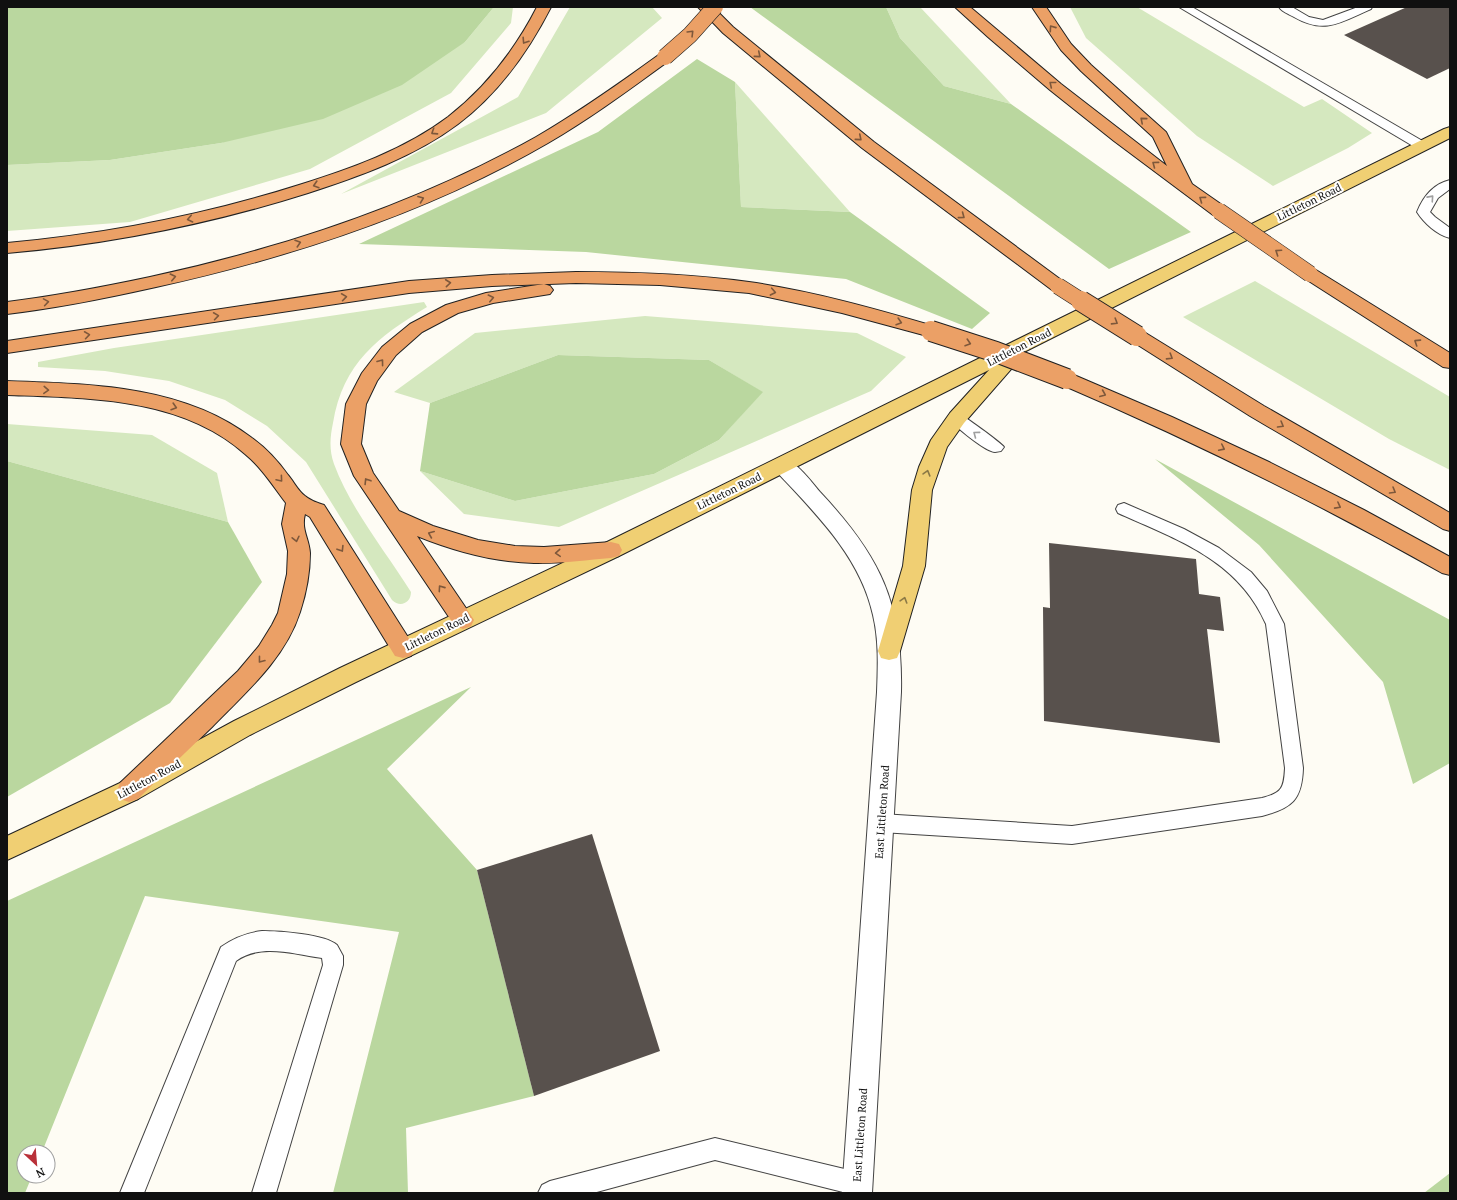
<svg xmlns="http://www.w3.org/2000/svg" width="1457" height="1200" font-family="'PT Serif',serif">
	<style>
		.green { fill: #d5e8bf }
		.forest { fill: #bad79f }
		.building { fill: #58514d }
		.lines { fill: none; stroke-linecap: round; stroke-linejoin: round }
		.service-casing { stroke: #434343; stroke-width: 2 }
		.tertiary-casing { stroke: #434343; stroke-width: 2 }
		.primary-casing { stroke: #212121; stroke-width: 2 }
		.motorway-casing { stroke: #212121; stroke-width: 2 }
		.service { fill: #fff; fill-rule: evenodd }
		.tertiary { fill: #fff; fill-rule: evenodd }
		.primary { fill: #f0cf73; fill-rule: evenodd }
		.motorway { fill: #eba066; fill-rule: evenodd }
		.motorway-bridge-far1-casing { stroke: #212121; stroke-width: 17; stroke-linecap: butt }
		.motorway-bridge-casing { stroke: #212121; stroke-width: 22; stroke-linecap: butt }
		.motorway-bridge-far1 { stroke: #eba066; stroke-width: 16 }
		.motorway-bridge { stroke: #eba066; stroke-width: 20 }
		.oneway { stroke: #7e583b }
		.oneway2 { stroke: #9f9f9f }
		.oneway3 { stroke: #8b7946 }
		.labels { text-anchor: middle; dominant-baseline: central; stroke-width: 4; stroke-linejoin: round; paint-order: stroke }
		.street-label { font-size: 11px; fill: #101010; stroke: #fff }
	</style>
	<rect width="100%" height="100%" fill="#fefcf4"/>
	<!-- green -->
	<g class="green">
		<path d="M494,7H513L511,23L451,93L310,169L130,222L7,231V165L110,160L221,143L465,42Z"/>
		<path d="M570,7H652L662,18L546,113L341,194L518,97Z"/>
		<path d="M886,7H920L1011,104L944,86L900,38Z"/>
		<path d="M1070,7H1137L1304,107L1322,99L1372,133L1348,148L1273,186L1197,136L1086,38Z"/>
		<path d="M735,82L850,212L741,207Z"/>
		<path d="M1255,281L1450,397V470L1389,439L1183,317Z"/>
		<path d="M424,302L427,307C378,337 343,363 333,423C330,437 329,450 334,464C350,508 386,552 411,592C411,603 400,608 392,600L306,462L267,426L225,400L169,381L105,371L38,367V362L114,348Z"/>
		<path d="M645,316L857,333L906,357L871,391L559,527L464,514L420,471L515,501L654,474L719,440L762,392L709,360L558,355L430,403L394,392L475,333Z"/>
		<path d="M7,424L152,435L217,473L228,522L7,461Z"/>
	</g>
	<!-- forest -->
	<g class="forest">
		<path d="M7,7H494L465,42L402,85L323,119L221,143L110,160L7,165Z"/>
		<path d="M750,7H886L900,38L944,86L1011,104L1191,232L1109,269Z"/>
		<path d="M697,59L735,82L741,207L850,212L990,313L972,329L846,279L586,252L359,244L598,132Z"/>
		<path d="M558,355L709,360L763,392L719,440L654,474L515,501L420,471L430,403Z"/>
		<path d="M1155,459L1450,620V763L1413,784L1383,682L1259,545Z"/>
		<path d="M7,461L228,522L262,582L170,703L7,797Z"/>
		<path d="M471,687L387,769L477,870L534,1096L406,1128L408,1193H333L399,932L145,896L42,1152H24V1176H32L25,1193H7V901Z"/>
		<path d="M1450,1173V1193H1424Z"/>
	</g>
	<!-- building -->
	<g class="building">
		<path d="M1407,7H1450V68L1427,79L1344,35Z"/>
		<path d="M1049,543L1196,559L1199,594L1220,597L1224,631L1207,629L1220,743L1044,721L1043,607L1050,608Z"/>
		<path d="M592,834L660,1051L534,1096L477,870Z"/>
	</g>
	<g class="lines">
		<defs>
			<g id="service">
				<path d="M1179,7H1192L1426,143L1428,146L1426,149H1418Z"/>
				<path d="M1279,7H1292L1309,17L1323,20L1358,7H1372L1371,9C1341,22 1325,35 1294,17C1289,14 1282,12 1279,7Z"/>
				<path d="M1450,180V189L1438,198L1430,212L1435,217L1450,228V238C1437,235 1424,223 1417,212C1423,197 1433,184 1450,180Z"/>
				<path d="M957,413C962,414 1001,443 1004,447L1001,451C1000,451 997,452 995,452C986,452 954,426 949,418L952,414Z"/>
				<path d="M1124,503L1184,529L1219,548L1251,572L1267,591L1284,624L1303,768C1302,800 1292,808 1262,816L1072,844L881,832L874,829L871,823L874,817L881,814L1072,826L1262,798C1282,793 1284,788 1285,768L1266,624C1238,560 1178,540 1118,513L1116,509L1118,505Z"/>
				<path d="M262,931C279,931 325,934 337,945L343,956V965L276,1193H252L323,965L322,958C293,954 261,943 236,961L144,1193H120L221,947C234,938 246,933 262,931Z"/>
				<path d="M715,1138L857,1172L865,1176L869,1184L865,1192L863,1193H847L715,1160L593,1193H538L542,1185L550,1181Z"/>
			</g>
			<path id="tertiary" d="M782,458C797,462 810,480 820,492C880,556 903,603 901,692L872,1193H842L877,692C878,666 879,640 873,615C860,556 815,513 775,470L772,465L775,460Z"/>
			<path id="primary" d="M1450,127V138L1020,354L1021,356L1019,360L964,423L947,447L932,490L925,566L900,651L897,658L889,660L881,658L878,651L903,566L912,490L919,467L931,440L950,413L989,370L619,556L356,682L250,735L138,799L7,860V836L120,783L234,721L340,668L603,544L1444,129Z"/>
			<g id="motorway">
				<path d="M537,7H551C528,52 499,93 458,124C414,157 360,176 308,193C210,224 110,244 7,253V243C107,234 204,215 299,185C350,169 404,150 448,117C486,87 515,50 537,7Z"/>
				<path d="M698,7H713L733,27L874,142L1064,282L1067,286L1064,290L1058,292L1052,290L862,148L723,33Z"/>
				<path d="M955,7H970L1061,84L1167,166L1153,137L1081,71L1061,50L1032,7H1046L1071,44L1091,65L1166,132L1192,184L1225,207L1227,211L1225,215L1219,216L1213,215L1114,141L1050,90L988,37Z"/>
				<path d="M665,53L670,54L672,57L670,60C630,89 591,118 548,143C427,213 292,257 156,287C107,298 57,308 7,314V302C55,296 103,287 150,277C284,248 416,204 536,137C579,112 620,83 660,54Z"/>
				<path d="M1310,268L1316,270L1450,353V368L1443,367L1304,278L1301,274L1304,270Z"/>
				<path d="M576,272C634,272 691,274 749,282C812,291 876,309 937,327L940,331L937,335L931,337L842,313L749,293L660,285L576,283L492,286L409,293L7,353V341L409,281L492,275Z"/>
				<path d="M544,284L550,286L553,290L550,294L493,303L458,313L422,332L396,355L377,381L366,404L361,444L373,473L399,511L433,526L478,540L515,546L544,547L611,542L619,544L622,550L619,556L611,558C585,560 560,564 534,563C493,562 454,551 417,536L474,620L471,626L463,629L455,626L354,476L341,444L346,404L362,373L382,347L410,324L446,305L486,293Z"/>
				<path d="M1137,330L1144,332L1264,406L1450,513V531L1443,529L1250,416L1130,340L1128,336L1130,332Z"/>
				<path d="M1067,372L1172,417L1269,462L1364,510L1450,557V575L1442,573C1318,503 1191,440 1060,384L1058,379L1060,374Z"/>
				<path d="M7,381C90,384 183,385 252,438C266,448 278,461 288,475C294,482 298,491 305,496C311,501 318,503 324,505L411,642L414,649L411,656L403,658L395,656L310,517L305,514C301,530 309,538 310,553C310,572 306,594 300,612C285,659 245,693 212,727C187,751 162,775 138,799L129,802L120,799L117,791L120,783L238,671L259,646L272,625L278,613L287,574L288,551L282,524L286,503C273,486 262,468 245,454C181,397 87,398 7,395Z"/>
			</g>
		</defs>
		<!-- service casing -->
		<use href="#service" class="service-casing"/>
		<!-- tertiary casing -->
		<use href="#tertiary" class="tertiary-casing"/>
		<!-- primary casing -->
		<use href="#primary" class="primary-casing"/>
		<!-- motorway casing -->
		<use href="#motorway" class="motorway-casing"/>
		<!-- service -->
		<use href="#service" class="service"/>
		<!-- tertiary -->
		<use href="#tertiary" class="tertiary"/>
		<!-- primary -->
		<use href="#primary" class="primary"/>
		<!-- motorway -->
		<use href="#motorway" class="motorway"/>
		<defs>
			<g id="motorway-bridge-far1">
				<path d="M665,57L690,35L715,7"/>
				<path d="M1219,211L1310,274"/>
				<path d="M1058,286L1083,302"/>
			</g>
			<g id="motorway-bridge">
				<path d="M1081,301L1137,336"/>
				<path d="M931,331L996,352L1067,379"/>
			</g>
		</defs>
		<!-- motorway-bridge-far1 casing -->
		<use href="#motorway-bridge-far1" class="motorway-bridge-far1-casing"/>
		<!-- motorway-bridge casing -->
		<use href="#motorway-bridge" class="motorway-bridge-casing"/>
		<!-- motorway-bridge-far1 -->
		<use href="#motorway-bridge-far1" class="motorway-bridge-far1"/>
		<!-- motorway-bridge -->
		<use href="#motorway-bridge" class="motorway-bridge"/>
	</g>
	<!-- one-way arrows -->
	<defs><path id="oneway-chevron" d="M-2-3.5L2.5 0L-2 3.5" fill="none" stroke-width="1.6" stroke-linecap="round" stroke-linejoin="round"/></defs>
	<g class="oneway">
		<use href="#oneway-chevron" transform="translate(1052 28) rotate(-125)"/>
		<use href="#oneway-chevron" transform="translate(691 33) rotate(-45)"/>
		<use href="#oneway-chevron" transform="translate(525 41) rotate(123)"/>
		<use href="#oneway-chevron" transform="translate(758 55) rotate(40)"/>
		<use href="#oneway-chevron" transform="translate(1052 84) rotate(-141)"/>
		<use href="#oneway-chevron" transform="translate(1143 120) rotate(-139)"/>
		<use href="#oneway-chevron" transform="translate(434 132) rotate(147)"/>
		<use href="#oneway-chevron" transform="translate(859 138) rotate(40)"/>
		<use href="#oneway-chevron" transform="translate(1155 164) rotate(-143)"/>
		<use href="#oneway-chevron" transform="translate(316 185) rotate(163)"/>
		<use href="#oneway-chevron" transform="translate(421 199) rotate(-21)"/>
		<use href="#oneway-chevron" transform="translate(1202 199) rotate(-144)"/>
		<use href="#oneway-chevron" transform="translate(962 216) rotate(37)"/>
		<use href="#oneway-chevron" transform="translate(190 219) rotate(168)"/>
		<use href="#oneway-chevron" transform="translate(298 243) rotate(-18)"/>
		<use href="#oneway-chevron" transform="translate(1278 252) rotate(-146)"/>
		<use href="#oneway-chevron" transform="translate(173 277) rotate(-13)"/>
		<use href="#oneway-chevron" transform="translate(448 283) rotate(-6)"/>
		<use href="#oneway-chevron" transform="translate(773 292) rotate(11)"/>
		<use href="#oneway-chevron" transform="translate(344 297) rotate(-8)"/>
		<use href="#oneway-chevron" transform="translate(491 298) rotate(-13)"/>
		<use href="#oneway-chevron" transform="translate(46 302) rotate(-9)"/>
		<use href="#oneway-chevron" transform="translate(216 316) rotate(-8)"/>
		<use href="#oneway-chevron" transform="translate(899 322) rotate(17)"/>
		<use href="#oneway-chevron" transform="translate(1115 322) rotate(32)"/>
		<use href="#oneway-chevron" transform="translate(87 335) rotate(-8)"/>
		<use href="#oneway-chevron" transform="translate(1417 342) rotate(-147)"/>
		<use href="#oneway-chevron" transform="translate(968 343) rotate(18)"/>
		<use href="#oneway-chevron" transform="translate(1170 357) rotate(32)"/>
		<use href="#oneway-chevron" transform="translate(381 362) rotate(-53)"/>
		<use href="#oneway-chevron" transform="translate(46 390) rotate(3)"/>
		<use href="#oneway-chevron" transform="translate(1103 394) rotate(23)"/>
		<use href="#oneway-chevron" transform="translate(174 407) rotate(17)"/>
		<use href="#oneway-chevron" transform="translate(1281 425) rotate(30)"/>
		<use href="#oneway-chevron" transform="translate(1222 448) rotate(26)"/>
		<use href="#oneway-chevron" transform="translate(280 479) rotate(50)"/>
		<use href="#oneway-chevron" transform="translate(367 481) rotate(-122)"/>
		<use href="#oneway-chevron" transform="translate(1393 491) rotate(30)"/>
		<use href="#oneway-chevron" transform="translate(1338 506) rotate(28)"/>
		<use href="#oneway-chevron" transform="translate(431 534) rotate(-157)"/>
		<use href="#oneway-chevron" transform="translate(296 539) rotate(77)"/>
		<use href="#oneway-chevron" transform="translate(341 549) rotate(58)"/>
		<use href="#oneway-chevron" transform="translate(558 553) rotate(176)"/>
		<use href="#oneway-chevron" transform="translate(441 588) rotate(-125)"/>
		<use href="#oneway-chevron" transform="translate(261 660) rotate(128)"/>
	</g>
	<g class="oneway2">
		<use href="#oneway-chevron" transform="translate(1431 198) rotate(-48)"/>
		<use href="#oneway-chevron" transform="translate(976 434) rotate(-143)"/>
	</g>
	<g class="oneway3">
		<use href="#oneway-chevron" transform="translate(927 473) rotate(-74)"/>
		<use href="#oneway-chevron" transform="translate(904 600) rotate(-73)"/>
	</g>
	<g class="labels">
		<!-- street labels -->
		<g class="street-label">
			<text transform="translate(1309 202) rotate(-26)">Littleton Road</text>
			<text transform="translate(1019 347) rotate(-27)">Littleton Road</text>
			<text transform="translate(729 491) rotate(-26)">Littleton Road</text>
			<text transform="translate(437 632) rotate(-26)">Littleton Road</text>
			<text transform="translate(149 779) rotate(-28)">Littleton Road</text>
			<text transform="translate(882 812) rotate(-86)">East Littleton Road</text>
			<text transform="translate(860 1135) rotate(-86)">East Littleton Road</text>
		</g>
	</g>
	<!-- border -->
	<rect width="1457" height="1200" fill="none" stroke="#101010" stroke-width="16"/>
	<!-- north arrow -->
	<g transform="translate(36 1164) rotate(154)"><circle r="19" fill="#ffffff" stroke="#9f9f9f"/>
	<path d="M0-3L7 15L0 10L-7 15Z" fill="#b93039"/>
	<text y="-6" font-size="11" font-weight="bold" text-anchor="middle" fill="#101010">N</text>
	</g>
</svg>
